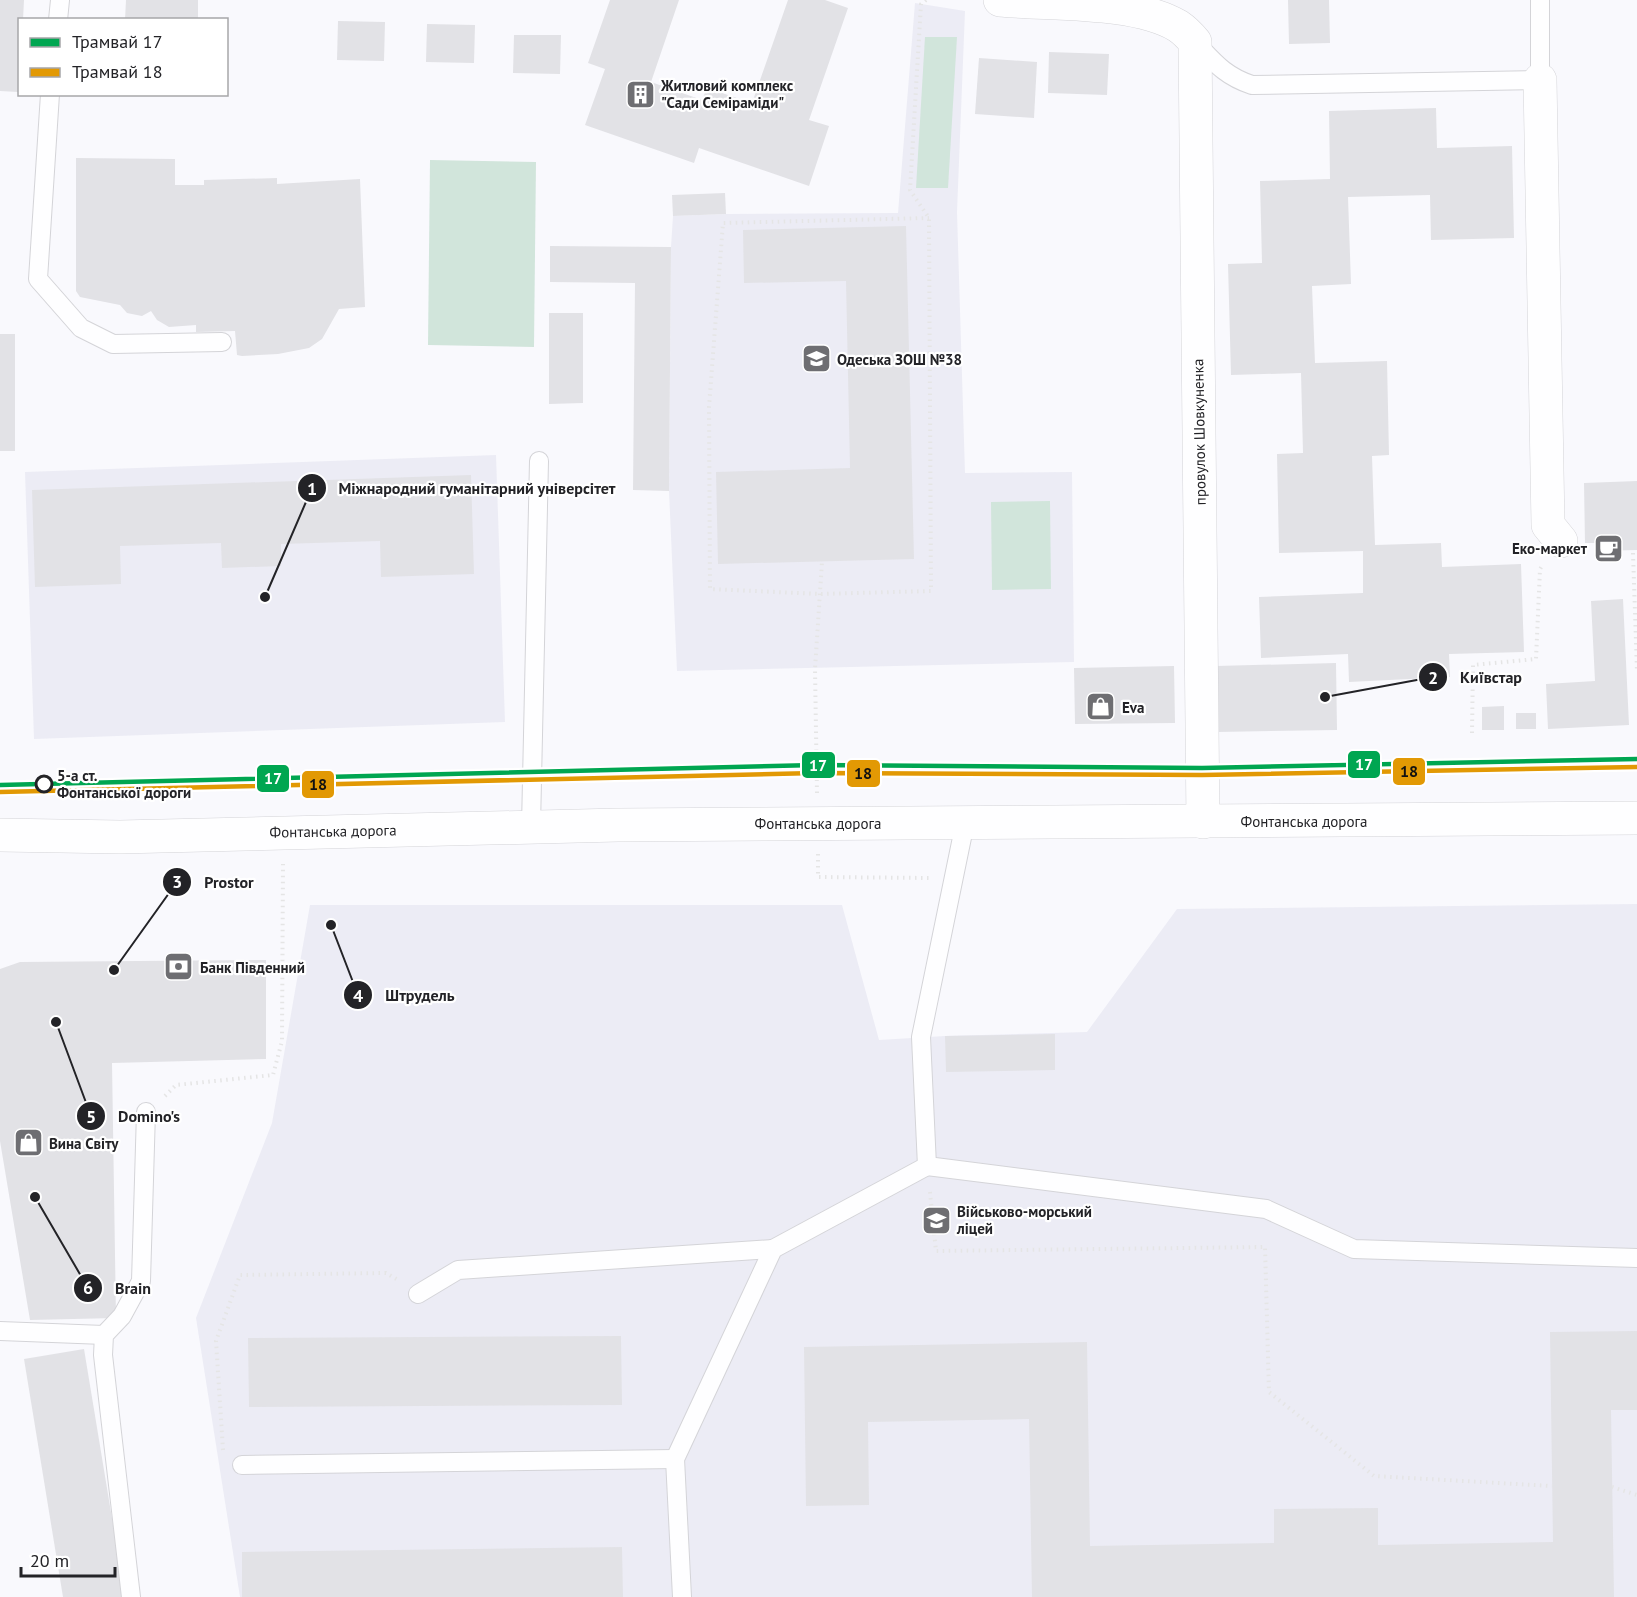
<svg xmlns="http://www.w3.org/2000/svg" width="1637" height="1597" font-family="'PT Sans',sans-serif">
	<style>
		.built { fill: #ececf5 }
		.green { fill: #d1e5db }
		.building { fill: #e2e2e6 }
		.lines { fill: none; stroke-linecap: round; stroke-linejoin: round }
		.lane-casing { stroke: #d4d4d8; stroke-width: 20 }
		.street-casing { stroke: #d4d4d8; stroke-width: 34 }
		.secondary-casing { stroke: #d4d4d8; stroke-width: 34 }
		.path { stroke: #e5e5e5; stroke-width: 4; stroke-dasharray: 1.5 4.5; stroke-linecap: butt }
		.lane { stroke: #fefeff; stroke-width: 18 }
		.street { stroke: #fefeff; stroke-width: 33 }
		.secondary { stroke: #fefeff; stroke-width: 33 }
		.tram-1-casing { stroke: #fff; stroke-width: 9 }
		.tram-2-casing { stroke: #fff; stroke-width: 9 }
		.tram-1 { stroke: #00a651; stroke-width: 4.5 }
		.tram-2 { stroke: #e29904; stroke-width: 4.5 }
		.stop-dot { fill: #fff; stroke: #232327; stroke-width: 3 }
		.labels { text-anchor: middle; dominant-baseline: central; stroke-width: 4.5; stroke-linejoin: round; paint-order: stroke }
		.poi-label { font-size: 15px; font-weight: bold; fill: #232327; stroke: #fff; text-anchor: start }
		.street-label { font-size: 15px; fill: #232327; stroke: #fff }
		.stop-label { font-size: 15px; font-weight: bold; fill: #232327; stroke: #fff; text-anchor: start }
		.leader { fill: none; stroke: #232327; stroke-width: 2 }
		.callout-dot { fill: #232327; stroke: #fff; stroke-width: 2 }
		.mark-label { font-size: 18px; text-anchor: middle; font-weight: bold; fill: #fff }
		.callout-label { font-size: 16px; text-anchor: middle; font-weight: bold; fill: #232327; stroke: #fff; stroke-width: 4.5; stroke-linejoin: round; paint-order: stroke }
		.line-badge { stroke: #fff; stroke-width: 2 }
		.badge-label { font-size: 16px; text-anchor: middle; font-weight: bold; fill: #fff }
		.pale-badge-label { font-size: 16px; text-anchor: middle; font-weight: bold; fill: #111 }
	</style>
	<rect width="100%" height="100%" fill="#f9f9fd"/>
	<!-- built -->
	<g class="built">
		<path d="M915,3L965,11L957,212L965,473L1072,472L1074,662L677,671L669,491L671,247L673,216L726,214L898,213Z"/>
		<path d="M496,455L505,722L34,739L25,472Z"/>
		<path d="M1637,904V1597H240L196,1318L272,1123L310,905H842L879,1040L945,1036L1087,1032L1177,909Z"/>
	</g>
	<!-- green -->
	<g class="green">
		<path d="M925,37H957L948,188H916Z"/>
		<path d="M430,160L536,162L534,347L428,345Z"/>
		<path d="M1050,501L1051,589L992,590L991,502Z"/>
	</g>
	<!-- building -->
	<g class="building">
		<path d="M0,0H24L23,20H20L18,92L0,91Z"/>
		<path d="M126,0H198V20H125Z"/>
		<path d="M610,0H679L651,82L702,100L707,88L752,103L788,0H825L848,8L809,120L829,126L809,186L699,148L694,163L585,125L605,69L588,63Z"/>
		<path d="M1288,0H1329L1330,43L1289,44Z"/>
		<path d="M338,21L385,22L384,61L337,60Z"/>
		<path d="M427,24L475,25L474,63L426,62Z"/>
		<path d="M514,35H561L560,74L513,73Z"/>
		<path d="M1049,52L1109,54L1107,95L1048,93Z"/>
		<path d="M979,58L1037,62L1034,118L975,114Z"/>
		<path d="M1436,108L1437,148L1512,146L1514,238L1431,240L1430,195L1348,197L1351,284L1312,286L1315,363L1387,361L1389,455L1372,456L1375,545L1441,543L1442,567L1521,564L1524,652L1449,654L1450,677L1349,682L1348,654L1261,658L1259,597L1363,593V551L1279,553L1277,454L1303,453L1301,373L1231,375L1228,264L1262,263L1260,181L1330,179L1329,111Z"/>
		<path d="M76,158L175,159V185H204V180L277,178V184L360,179L365,307L339,309L322,339L309,348L278,354L242,356L237,355L235,331L196,332V325L169,327L157,320L151,311L142,316L127,313L120,305L80,297L76,291Z"/>
		<path d="M725,193L726,214L673,216L672,195Z"/>
		<path d="M906,226L914,559L718,564L716,472L850,468L846,281L744,283L743,230Z"/>
		<path d="M550,246L671,247L669,491L633,490L635,283L550,282Z"/>
		<path d="M549,313H583V403L549,404Z"/>
		<rect x="0" y="334" width="15" height="117"/>
		<path d="M471,475L474,574L381,577L380,541L281,544V566L222,568L221,543L120,546L121,584L35,587L32,490Z"/>
		<path d="M1637,481V550L1595,551V543H1585L1584,483Z"/>
		<path d="M1623,599L1629,725L1548,729L1546,684L1595,681L1591,601Z"/>
		<path d="M1336,663L1337,730L1217,732L1216,666Z"/>
		<path d="M1174,666L1175,723L1075,724L1074,668Z"/>
		<path d="M1504,706V730H1482V707Z"/>
		<rect x="1516" y="713" width="20" height="16"/>
		<path d="M266,960V1059L112,1063L116,1318L30,1320L0,1141V969L20,962Z"/>
		<path d="M1055,1034V1070L946,1072L945,1036Z"/>
		<path d="M1637,1331V1410H1611L1614,1597H1032L1029,1419L868,1422L869,1505L806,1506L804,1347L1087,1342L1090,1546L1274,1543V1509L1378,1508V1545L1553,1542L1550,1332Z"/>
		<path d="M621,1336L622,1405L249,1407L248,1338Z"/>
		<path d="M84,1349L125,1597H63L24,1359Z"/>
		<path d="M622,1547L623,1597H242V1552Z"/>
	</g>
	<g class="lines">
		<defs>
			<g id="lane">
				<path d="M58,20L60,0"/>
				<path d="M1196,43C1215,63 1225,76 1252,85L1540,80V0"/>
				<path d="M50,94L38,279L81,328L113,344L222,342"/>
				<path d="M531,826L539,461"/>
				<path d="M927,1166L1266,1209L1354,1249L1637,1258"/>
				<path d="M418,1294L458,1270L773,1249"/>
				<path d="M0,1331L104,1335"/>
				<path d="M242,1465L675,1459"/>
				<path d="M131,1597L103,1355L104,1335L122,1316L141,1281L146,1112"/>
				<path d="M682,1597L675,1459L773,1249L927,1166L921,1037L965,823"/>
			</g>
			<g id="street">
				<path d="M1000,0C1052,5 1134,0 1178,26C1184,30 1190,36 1195,42L1203,822"/>
				<path d="M1540,80L1548,525L1561,541"/>
			</g>
			<path id="secondary" d="M0,835L120,837L618,825L1637,818"/>
		</defs>
		<!-- lane casing -->
		<use href="#lane" class="lane-casing"/>
		<!-- street casing -->
		<use href="#street" class="street-casing"/>
		<!-- secondary casing -->
		<use href="#secondary" class="secondary-casing"/>
		<!-- path -->
		<g class="path">
			<path d="M926,0L921,4L910,190L929,218L931,591L820,594L710,589L709,407L723,223L929,218"/>
			<path d="M1633,553L1637,671"/>
			<path d="M1472,733L1473,665L1536,659L1540,569L1542,566"/>
			<path d="M817,793L815,669L822,562"/>
			<path d="M818,854V877L929,878"/>
			<path d="M165,1096L176,1085L273,1075L282,1041L283,864"/>
			<path d="M930,1192L936,1251L1265,1247L1269,1392L1374,1476L1552,1486"/>
			<path d="M223,1450L216,1341L240,1275L386,1273L398,1280"/>
			<path d="M1612,1487L1637,1495"/>
		</g>
		<!-- lane -->
		<use href="#lane" class="lane"/>
		<!-- street -->
		<use href="#street" class="street"/>
		<!-- secondary -->
		<use href="#secondary" class="secondary"/>
		<defs>
			<path id="tram-1" d="M0,785L816,765L1202,768L1637,759"/>
			<path id="tram-2" d="M0,792L816,773L1202,775L1637,767"/>
		</defs>
		<!-- tram-1 casing -->
		<use href="#tram-1" class="tram-1-casing"/>
		<!-- tram-2 casing -->
		<use href="#tram-2" class="tram-2-casing"/>
		<!-- tram-1 -->
		<use href="#tram-1" class="tram-1"/>
		<!-- tram-2 -->
		<use href="#tram-2" class="tram-2"/>
	</g>
	<!-- icons -->
	<defs>
		<symbol id="building-square" viewBox="-11 -11 22 22"><rect x="-9" y="-9" width="18" height="18" rx="4" fill="#6e6e72" stroke="#fff"/><path d="M-4-6H4V6H1V3H-1V6H-4ZM-2.5-4.3h1.7v1.8h-1.7ZM.8-4.3h1.7v1.8H.8ZM-2.5-1h1.7V.8h-1.7ZM.8-1h1.7V.8H.8Z" fill="#fff"/></symbol>
		<symbol id="school-square" viewBox="-11 -11 22 22"><rect x="-9" y="-9" width="18" height="18" rx="4" fill="#6e6e72" stroke="#fff"/><path d="M0-5L7-2L0 1L-7-2ZM-4 1L0 2.5L4 1V4Q0 6-4 4Z" fill="#fff"/></symbol>
		<symbol id="cafe-square" viewBox="-11 -11 22 22"><rect x="-9" y="-9" width="18" height="18" rx="4" fill="#6e6e72" stroke="#fff"/><path d="M-5.5-4.5H6V0H3Q3 3.5 0 3.5H-2.5Q-5.5 3.5-5.5 0ZM3-3.2v2h1.7v-2ZM-6 4.5H4V6H-6Z" fill="#fff"/></symbol>
		<symbol id="shop-square" viewBox="-11 -11 22 22"><rect x="-9" y="-9" width="18" height="18" rx="4" fill="#6e6e72" stroke="#fff"/><path d="M-5-2.5h2.3a2.7 3.5 0 0 1 5.4 0H5L5.5 6h-11ZM-1.5-2.5h3a1.5 2.3 0 0 0-3 0Z" fill="#fff"/></symbol>
		<symbol id="bank-square" viewBox="-11 -11 22 22"><rect x="-9" y="-9" width="18" height="18" rx="4" fill="#6e6e72" stroke="#fff"/><path d="M-6-4H6V4H-6ZM0-2.3a2.3 2.3 0 1 0 0 4.6a2.3 2.3 0 1 0 0-4.6Z" fill="#fff"/></symbol>
		<symbol id="university-square" viewBox="-11 -11 22 22"><rect x="-9" y="-9" width="18" height="18" rx="4" fill="#6e6e72" stroke="#fff"/><path d="M0-5L7-2L0 1L-7-2ZM-4 1L0 2.5L4 1V4Q0 6-4 4Z" fill="#fff"/></symbol>
	</defs>
	<g fill-rule="evenodd">
		<use href="#building-square" x="624" y="78" width="33" height="33"/>
		<use href="#school-square" x="800" y="342" width="33" height="33"/>
		<use href="#cafe-square" x="1592" y="532" width="33" height="33"/>
		<use href="#shop-square" x="1084" y="690" width="33" height="33"/>
		<use href="#bank-square" x="162" y="950" width="33" height="33"/>
		<use href="#shop-square" x="12" y="1126" width="33" height="33"/>
		<use href="#university-square" x="920" y="1204" width="33" height="33"/>
	</g>
	<!-- markers -->
	<circle class="stop-dot" cx="44" cy="784" r="8"/>
	<g class="labels">
		<!-- poi labels -->
		<g class="poi-label">
			<text x="661" y="85">Житловий комплекс<tspan x="661" dy="17">"Сади Семіраміди"</tspan></text>
			<text x="837" y="359">Одеська ЗОШ №38</text>
			<text x="1587" y="548" text-anchor="end">Еко-маркет</text>
			<text x="1122" y="707">Eva</text>
			<text x="200" y="967">Банк Південний</text>
			<text x="49" y="1143">Вина Світу</text>
			<text x="957" y="1211">Військово-морський<tspan x="957" dy="17">ліцей</tspan></text>
		</g>
		<!-- street labels -->
		<g class="street-label">
			<text transform="translate(1199 432) rotate(-91)">провулок Шовкуненка</text>
			<text x="1304" y="821">Фонтанська дорога</text>
			<text x="818" y="823">Фонтанська дорога</text>
			<text transform="translate(333 831) rotate(-1)">Фонтанська дорога</text>
		</g>
		<!-- stop labels -->
		<g class="stop-label">
			<text x="57" y="775">5-а ст.<tspan x="57" dy="17">Фонтанської дороги</tspan></text>
		</g>
	</g>
	<!-- callouts -->
	<path class="leader" d="M265 597L312 488M1325 697L1433 677M114 970L177 882M331 925L358 995M56 1022L91 1116M35 1197L88 1288"/>
	<g class="callout-dot">
		<circle cx="265" cy="597" r="6"/>
		<circle cx="1325" cy="697" r="6"/>
		<circle cx="114" cy="970" r="6"/>
		<circle cx="331" cy="925" r="6"/>
		<circle cx="56" cy="1022" r="6"/>
		<circle cx="35" cy="1197" r="6"/>
		<circle cx="312" cy="488" r="15"/>
		<circle cx="1433" cy="677" r="15"/>
		<circle cx="177" cy="882" r="15"/>
		<circle cx="358" cy="995" r="15"/>
		<circle cx="91" cy="1116" r="15"/>
		<circle cx="88" cy="1288" r="15"/>
	</g>
	<g class="mark-label">
		<text x="312" y="495">1</text>
		<text x="1433" y="684">2</text>
		<text x="177" y="888">3</text>
		<text x="358" y="1002">4</text>
		<text x="91" y="1123">5</text>
		<text x="88" y="1294">6</text>
	</g>
	<g class="callout-label">
		<text x="477" y="494">Міжнародний гуманітарний універсітет</text>
		<text x="1491" y="683">Київстар</text>
		<text x="229" y="888">Prostor</text>
		<text x="420" y="1001">Штрудель</text>
		<text x="149" y="1122">Domino's</text>
		<text x="133" y="1294">Brain</text>
	</g>
	<g class="line-badge">
		<rect x="1347" y="750" width="34" height="29" rx="6" fill="#00a651"/>
		<rect x="801" y="751" width="35" height="28" rx="6" fill="#00a651"/>
		<rect x="1392" y="757" width="34" height="29" rx="6" fill="#e29904"/>
		<rect x="846" y="759" width="35" height="29" rx="6" fill="#e29904"/>
		<rect x="256" y="764" width="34" height="29" rx="6" fill="#00a651"/>
		<rect x="301" y="770" width="34" height="29" rx="6" fill="#e29904"/>
	</g>
	<g class="badge-label">
		<text x="1364" y="770">17</text>
		<text x="818" y="771">17</text>
		<text x="273" y="784">17</text>
	</g>
	<g class="pale-badge-label">
		<text x="1409" y="777">18</text>
		<text x="863" y="779">18</text>
		<text x="318" y="790">18</text>
	</g>
	<!-- legend -->
	<rect x="18" y="18" width="210" height="78" fill="#ffffff" stroke="#a7a7a9" stroke-width="1.5"/>
	<rect x="30" y="38" width="30" height="9" fill="#00a651" stroke="#a7a7a9" stroke-width="1.5"/>
	<text x="72" y="48" font-size="18" fill="#232327">Трамвай 17</text>
	<rect x="30" y="68" width="30" height="9" fill="#e29904" stroke="#a7a7a9" stroke-width="1.5"/>
	<text x="72" y="78" font-size="18" fill="#232327">Трамвай 18</text>
	<!-- scale -->
	<path d="M21 1567v9h94v-9" fill="none" stroke="#232327" stroke-width="3"/>
	<text x="30" y="1567" font-size="18" fill="#232327" stroke="#ffffff" stroke-width="4.5" paint-order="stroke">20 m</text>
</svg>
